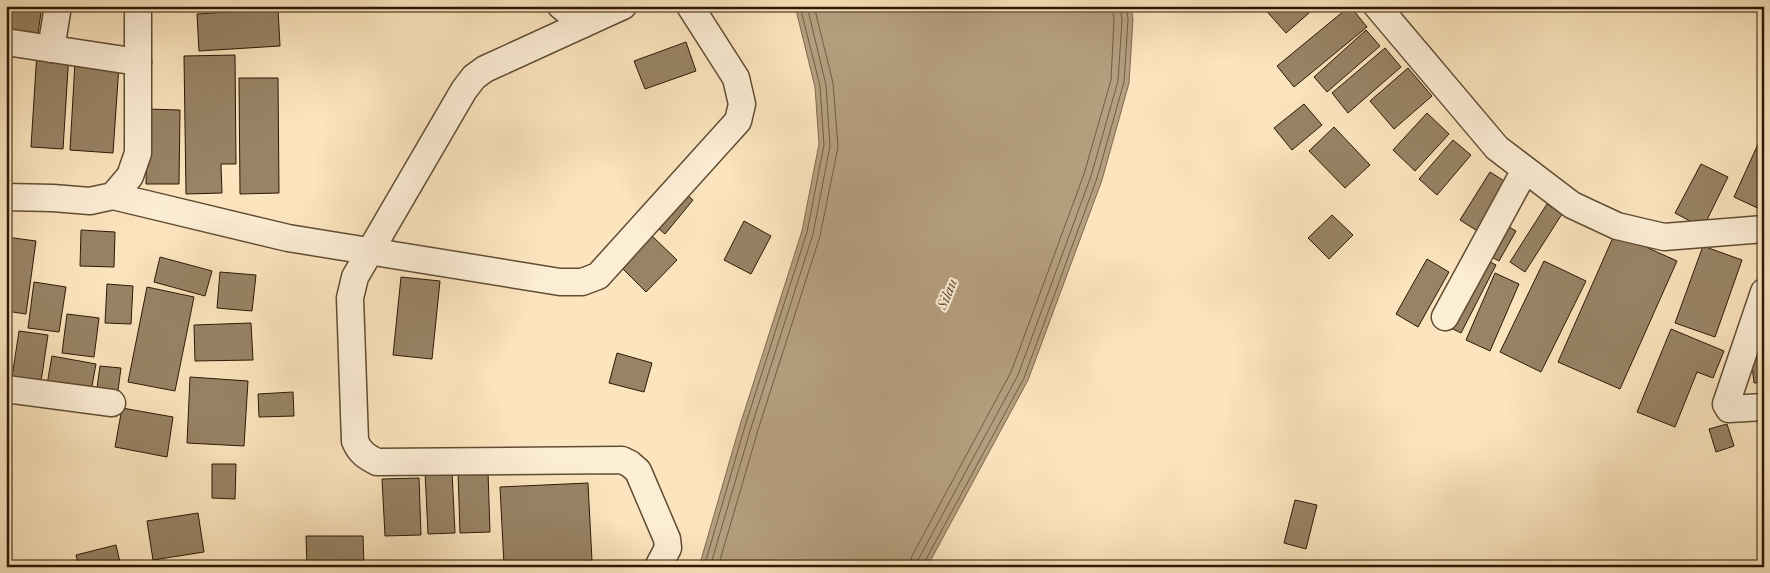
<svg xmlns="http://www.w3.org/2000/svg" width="1770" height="573" font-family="'IM FELL French Canon',serif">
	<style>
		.water { fill: #b59f7f; stroke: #7f694e }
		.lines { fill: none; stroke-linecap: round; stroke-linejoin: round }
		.shore { stroke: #715c42; stroke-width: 1 }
		.building { fill: #988365; stroke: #2d1905 }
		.minor-casing { stroke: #604c33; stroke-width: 29 }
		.minor { stroke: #fcedd5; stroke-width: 26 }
		.labels { text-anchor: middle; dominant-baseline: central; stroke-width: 4.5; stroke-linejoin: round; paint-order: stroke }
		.water-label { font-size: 15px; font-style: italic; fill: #634f36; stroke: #fcedd5 }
	</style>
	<rect width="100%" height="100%" fill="#fbe4be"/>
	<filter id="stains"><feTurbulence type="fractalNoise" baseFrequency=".004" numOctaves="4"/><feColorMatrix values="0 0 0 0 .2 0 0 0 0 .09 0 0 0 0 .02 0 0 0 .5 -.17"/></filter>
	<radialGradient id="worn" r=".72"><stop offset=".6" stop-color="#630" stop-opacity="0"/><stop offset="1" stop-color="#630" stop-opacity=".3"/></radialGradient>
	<!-- water -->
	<path class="water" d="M795,6H1131L1133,19L1129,83L1102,180L1028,380L927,567H699L740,425L802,231L819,144L815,87Z"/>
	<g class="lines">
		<!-- shore -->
		<g class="shore">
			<path d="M704,567L745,426L807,232L824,145L820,86L800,6"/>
			<path d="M710,567L751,428L813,234L830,146L826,85L807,6"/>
			<path d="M718,567L758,430L820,236L838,147L833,83L814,6"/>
			<path d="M909,567L912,556L1011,372L1084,174L1111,80L1114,20L1112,6"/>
			<path d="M917,567L918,560L1018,375L1091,176L1118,81L1122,20L1120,6"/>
			<path d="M923,567L924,563L1024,378L1097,178L1124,82L1128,19L1126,6"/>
		</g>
	</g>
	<!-- building -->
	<g class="building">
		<path d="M6,6H42L37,40L6,35Z"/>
		<path d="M1262,6H1317L1286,33Z"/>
		<path d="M1350,6L1367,27L1294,87L1277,66Z"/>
		<path d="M278,9L280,46L199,51L197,14Z"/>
		<path d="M1366,30L1380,46L1327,92L1314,77Z"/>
		<path d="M686,42L696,71L645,89L634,61Z"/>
		<path d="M1385,48L1401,67L1348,113L1332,93Z"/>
		<path d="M37,51L69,53L63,149L31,147Z"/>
		<path d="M235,55L236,164H221L222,193L186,194L184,56Z"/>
		<path d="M75,62L119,65L113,153L70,150Z"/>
		<path d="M1408,68L1432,96L1394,129L1370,101Z"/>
		<path d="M239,78H278L279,193L240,194Z"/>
		<path d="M1304,104L1322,125L1292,150L1274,128Z"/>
		<path d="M147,109L180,110L179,184H146Z"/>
		<path d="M1427,113L1449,134L1415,171L1393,150Z"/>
		<path d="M1334,127L1370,165L1345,188L1309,151Z"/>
		<path d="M1764,131V211L1734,197Z"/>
		<path d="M1453,140L1471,155L1437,195L1419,179Z"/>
		<path d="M1701,164L1728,177L1703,228L1675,213Z"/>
		<path d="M1490,172L1509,184L1479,232L1460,220Z"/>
		<path d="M680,189L693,200L665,234L652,223Z"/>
		<path d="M1547,204L1562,214L1525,272L1510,262Z"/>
		<path d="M1332,215L1353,235L1329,259L1308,238Z"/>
		<path d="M744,221L771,236L751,274L724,260Z"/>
		<path d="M1499,221L1516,231L1499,261L1482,252Z"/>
		<path d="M81,230L115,232L114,267L80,266Z"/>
		<path d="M1615,233L1677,261L1620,389L1558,362Z"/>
		<path d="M651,235L677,260L646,292L621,267Z"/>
		<path d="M6,237L36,241L26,314L6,311Z"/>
		<path d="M1703,246L1742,260L1715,337L1675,323Z"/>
		<path d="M160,257L212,271L205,296L154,282Z"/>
		<path d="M1427,259L1449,272L1418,327L1396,314Z"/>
		<path d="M1484,259L1496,265L1461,333L1449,327Z"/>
		<path d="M1544,261L1586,281L1541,372L1500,352Z"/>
		<path d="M220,272L256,275L252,311L217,308Z"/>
		<path d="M1495,273L1519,284L1490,351L1466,340Z"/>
		<path d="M401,277L440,281L432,359L393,355Z"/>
		<path d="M34,282L66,287L59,332L28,328Z"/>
		<path d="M107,284L133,286L131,324L105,323Z"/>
		<path d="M147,287L194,297L175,391L128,382Z"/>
		<path d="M67,314L99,318L94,357L62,353Z"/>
		<path d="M251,323L253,360L195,361L194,325Z"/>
		<path d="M1671,329L1724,351L1713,378L1697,372L1675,427L1637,412Z"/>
		<path d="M19,331L48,335L40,388L11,384Z"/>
		<path d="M1764,345V382L1754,383L1750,346Z"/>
		<path d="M617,353L652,363L644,392L609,383Z"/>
		<path d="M52,356L96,364L90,397L46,390Z"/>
		<path d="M100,366L121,368L117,398L96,395Z"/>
		<path d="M190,377L248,381L244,446L187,443Z"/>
		<path d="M293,392L294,416L259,417L258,394Z"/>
		<path d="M6,399H8L9,432H6Z"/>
		<path d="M122,408L173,417L167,457L115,447Z"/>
		<path d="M1727,424L1734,446L1716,452L1709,429Z"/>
		<path d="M6,440L9,481H6Z"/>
		<path d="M212,464H236L235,499L212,498Z"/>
		<path d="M452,471L455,533L428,534L425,472Z"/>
		<path d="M488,471L490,532L460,533L458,472Z"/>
		<path d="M419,478L421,535L385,536L382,479Z"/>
		<path d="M588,483L592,561L504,565L500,487Z"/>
		<path d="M1295,500L1317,505L1306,549L1284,543Z"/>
		<path d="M198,513L204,552L153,560L147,521Z"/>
		<path d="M306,536H363L364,567H307Z"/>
		<path d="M116,545L121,567H79L76,555Z"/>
	</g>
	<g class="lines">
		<defs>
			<g id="minor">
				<path d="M561,6L583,24"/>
				<path d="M623,6L485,69L474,77L464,90L355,277L350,298L355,441C360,453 367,457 377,462L622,460L630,464L638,471L667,539L668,548L658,567"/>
				<path d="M1377,6L1497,148L1572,205L1617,226L1664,237L1764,229"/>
				<path d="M6,42L138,62"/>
				<path d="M51,49L58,6"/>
				<path d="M113,196L288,238L560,282H582L598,276L738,121L742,104L736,78L690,6"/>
				<path d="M6,197L53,198L90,201L113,196L130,176L138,153V6"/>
				<path d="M1764,292L1726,404L1729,409L1764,407"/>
				<path d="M1445,317L1525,170"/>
				<path d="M6,389L112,403"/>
			</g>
		</defs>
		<!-- minor casing -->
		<use href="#minor" class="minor-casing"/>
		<!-- minor -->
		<use href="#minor" class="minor"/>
	</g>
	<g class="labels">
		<!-- water labels -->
		<g class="water-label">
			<text transform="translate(947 294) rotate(-68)">Silau</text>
		</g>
	</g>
	<!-- margin -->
	<rect width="1770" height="573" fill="none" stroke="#fbe4be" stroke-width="25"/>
	<rect x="8" y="8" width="1755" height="558" fill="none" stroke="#2d1905" stroke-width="2.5"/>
	<rect x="12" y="12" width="1745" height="548" fill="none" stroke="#2d1905"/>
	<rect width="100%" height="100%" filter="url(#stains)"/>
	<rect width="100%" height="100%" fill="url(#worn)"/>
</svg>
